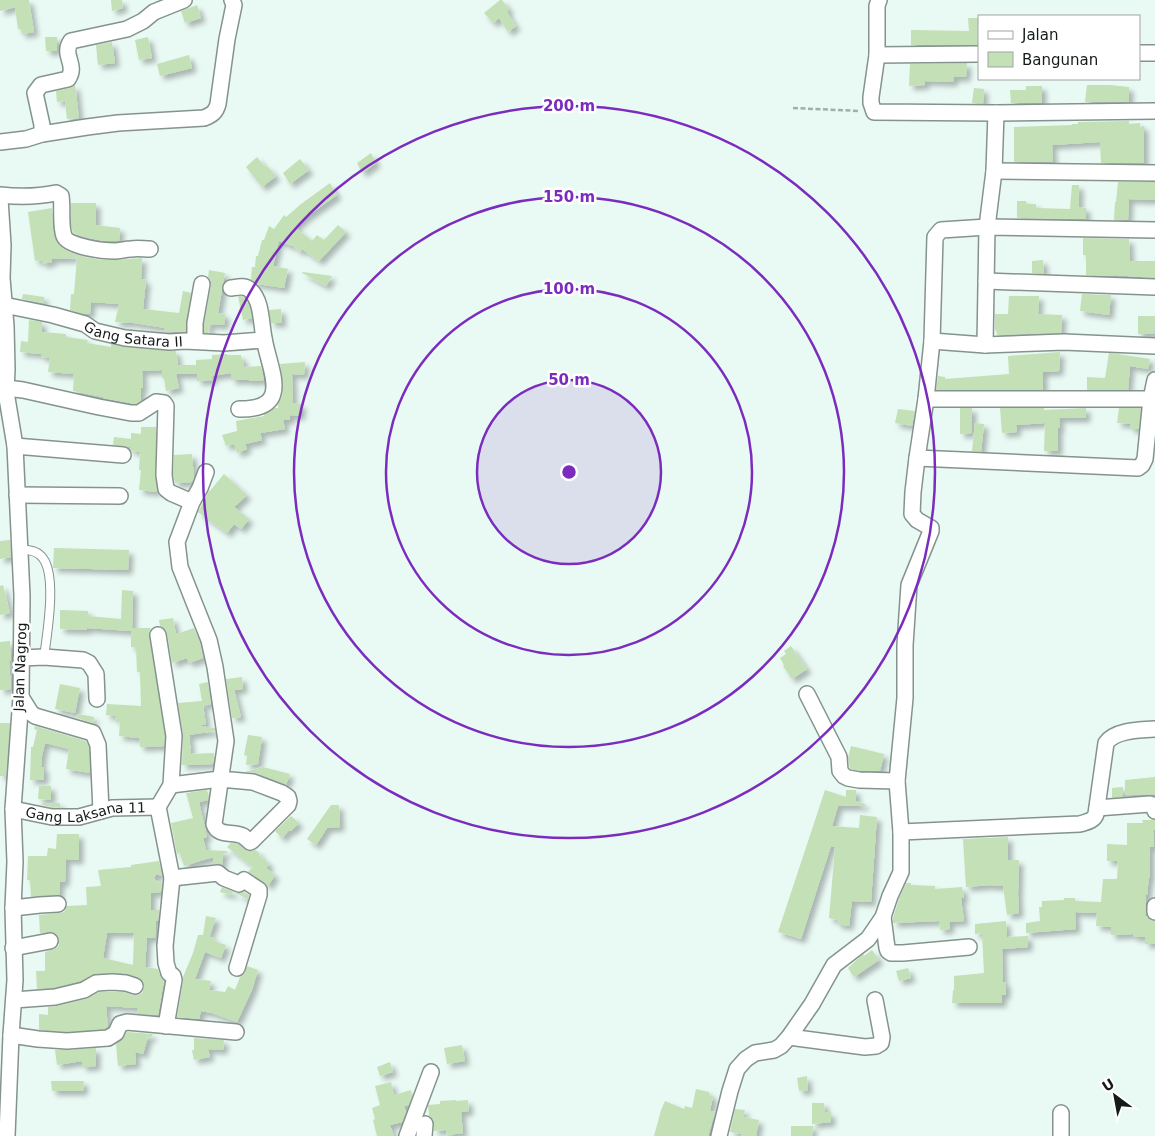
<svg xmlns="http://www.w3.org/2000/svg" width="1155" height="1136" font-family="'DejaVu Sans',sans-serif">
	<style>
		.building { fill: #c4e0b7; fill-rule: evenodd; filter: url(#shadow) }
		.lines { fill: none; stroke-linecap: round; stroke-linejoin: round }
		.service-casing { stroke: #85938d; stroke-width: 10 }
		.minor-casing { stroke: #85938d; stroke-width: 18 }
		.path { stroke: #a1aea9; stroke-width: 2.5; stroke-dasharray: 5 2.5; stroke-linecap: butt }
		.service { stroke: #fff; stroke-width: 8 }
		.minor { stroke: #fff; stroke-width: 15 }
		.ring { fill: none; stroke: #7b2cbf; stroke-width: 2.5 }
		.labels { text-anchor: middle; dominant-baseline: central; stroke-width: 5; stroke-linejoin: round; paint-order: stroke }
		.street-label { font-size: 14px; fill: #151b19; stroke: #fff }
		.centre { fill: #7b2cbf; stroke: #fff; stroke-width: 2.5 }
		.ring-label { font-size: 15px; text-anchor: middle; font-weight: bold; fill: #7b2cbf; stroke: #fff; stroke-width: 5; stroke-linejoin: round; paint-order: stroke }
	</style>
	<defs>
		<filter id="shadow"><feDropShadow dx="4.5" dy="4.5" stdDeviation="2.5" flood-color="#0004"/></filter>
	</defs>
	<rect width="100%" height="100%" fill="#e9f9f3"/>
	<!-- building -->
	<g class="building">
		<path d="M0,0H29L34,32L22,34L21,29H18L15,7L0,11Z"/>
		<path d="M111,0H122L123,8L112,11Z"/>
		<path d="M500,0H502L509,9L507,12L516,26L508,32L499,18L493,23L484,13Z"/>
		<path d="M197,5L201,18L185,23L181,11Z"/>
		<path d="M968,18H979V45H911V30L969,31Z"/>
		<path d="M45,37H57V51H46Z"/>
		<path d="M148,37L152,58L139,60L135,40Z"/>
		<path d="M112,42L115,63L98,65L96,45Z"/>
		<path d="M189,55L192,68L160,76L157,64Z"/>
		<path d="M967,63L966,77H954L953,82L925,81V85L909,86L910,64Z"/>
		<path d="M75,84L79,118L67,119L65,101L57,102L56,91L70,88Z"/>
		<path d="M1087,85H1110L1129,87V102H1085Z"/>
		<path d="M1026,86H1042V103H1011L1010,90H1026Z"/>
		<path d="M974,88L984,89L983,104L972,103Z"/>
		<path d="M1129,121V124L1140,123V127L1144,126V163H1101L1100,142L1052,145L1053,162H1014V127L1072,125V124H1078V122Z"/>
		<path d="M371,153L376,163L362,173L357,163Z"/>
		<path d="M257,157L265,167L267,166L276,176L262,187L246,167Z"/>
		<path d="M300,159L309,170L290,184L283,173Z"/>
		<path d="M1118,182H1155V200L1129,199L1128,220H1114L1115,202H1116Z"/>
		<path d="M330,183L337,195L306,217L295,227L312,241L317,235L324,240L338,225L346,232L319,261L302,249L300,252L292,245V246L279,241L273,266L288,269L284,288L257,284L251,279L252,267H255L256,256H258L262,240H264L269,226L274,229L284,215L286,217L301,204Z"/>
		<path d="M1072,185H1079V207L1086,208V219L1017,218V201H1026L1027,204H1036V208L1070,209Z"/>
		<path d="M71,203H96V225L120,228L119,241H104L89,238L73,233L71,226Z"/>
		<path d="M52,208L53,228L55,239L60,246L67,251L85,257L102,260H115L142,258L141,279L146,280L143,309L179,313L183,291L191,293L186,322V332H164L165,328L128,322V323L115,322L119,304L91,302L90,314L80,313L70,310L71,294H74L77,258L51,259L52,262L42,264V260L35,261L28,212Z"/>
		<path d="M1083,238L1129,239L1130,261H1155V278L1114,275V276L1086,275V255H1083Z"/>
		<path d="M1043,260L1044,274L1032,273V261Z"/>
		<path d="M209,270L225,273L218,313L225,314L224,325L210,324L208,333H204V324L211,286V280L208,277Z"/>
		<path d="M303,272L332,276L326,286L302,273Z"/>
		<path d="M23,294L44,297V303L22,299Z"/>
		<path d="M1082,294L1111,295L1109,315L1080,311Z"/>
		<path d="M238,296H243L246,300L250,308L252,318L243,320Z"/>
		<path d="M1009,296H1039L1038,314L1062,315L1061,333L997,335L996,330H995V314H1008Z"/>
		<path d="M281,309L282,323H271L269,310Z"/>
		<path d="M1138,316H1155L1154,334H1138Z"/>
		<path d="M29,320L42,322V332L66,334V337L88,340L87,343L111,347V344L124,347L176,351L178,365H196V360L212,359V355L227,354V355H241V359L244,360V367L261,366L264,380L249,381V380H231V373L212,376L213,380L197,381V374H176L179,388L166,391L164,378H162V370L142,371L143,388H141V401L136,404L103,398V397L73,391L74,374L48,372L50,358L41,357V354L20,352L21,341L28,342Z"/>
		<path d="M1060,352L1059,371L1043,372V390H936L938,376L945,377V379L1009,374L1008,356Z"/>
		<path d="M1109,353L1118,354L1150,359L1148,369L1130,366L1128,390H1087V377L1105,378Z"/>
		<path d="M305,362L304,375L292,374L293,403L302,404L300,416L290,415V420H283L285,429L260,433L262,440L245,444L247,449L237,453L234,444L226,446L222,435L237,431L236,421L264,416V414L274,408H278V404L282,397L283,387L280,364Z"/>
		<path d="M960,408H972V433L960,434Z"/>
		<path d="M1000,408H1044V410L1086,408V418H1059L1060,428H1058V451H1044L1045,423L1016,425L1017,432L1002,433Z"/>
		<path d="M1119,408H1141L1139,429H1130L1131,424L1117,423Z"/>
		<path d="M898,409L915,411L912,426L895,423Z"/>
		<path d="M975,423L984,424L981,452L972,451Z"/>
		<path d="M141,427H156L155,475L157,492L139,490L141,470H139L140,452L132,451L130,447L124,446L113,445L114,437L131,439V433L141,434Z"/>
		<path d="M192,454L194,478L192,482L175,483L173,474L174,455Z"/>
		<path d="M224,474L247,495L234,507L249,519L241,529L234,524L227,533L198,512L208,493Z"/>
		<path d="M10,540L11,557L0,559V541Z"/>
		<path d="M54,548L129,550L128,570L53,568Z"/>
		<path d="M3,585L10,613L0,615V586Z"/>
		<path d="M122,590L133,591L132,628H151L149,632V636L165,736L164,746L140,747L139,738L119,736L120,721H115V716L106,715L107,704L141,706L140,672H137L136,647H131V631L87,628V630L60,629V610L88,611V616L121,619Z"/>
		<path d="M173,618L176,634L194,628L200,643L203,658L189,663L187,658L172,663L167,633L165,629L160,626L159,620Z"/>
		<path d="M10,641L11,661H9L11,689L0,690V642Z"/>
		<path d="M791,646L807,669L792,679L783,666L784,665L780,658L786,654L784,651Z"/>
		<path d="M242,677L243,689L234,690L241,717L232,718L226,679Z"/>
		<path d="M208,682L211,704L203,705L206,724L198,726L215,728V731L189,735L191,754L214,753L213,764L182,765L183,735L178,703L202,701L199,684Z"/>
		<path d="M60,684L80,688L75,713L55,709Z"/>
		<path d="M78,714L94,717L93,723L77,718Z"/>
		<path d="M0,723H10L6,776H0Z"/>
		<path d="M35,726L86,741L89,747L90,773L66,769L69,749L45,743L42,756L41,767H44V780H30L31,747H33L37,730L34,729Z"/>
		<path d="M248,735L262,737L258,764L246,765L247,756L244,755Z"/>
		<path d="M851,746L884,754L880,771H860L850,769L848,758Z"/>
		<path d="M263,767L290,774L286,785L256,773L245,772Z"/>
		<path d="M1155,777V794L1125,795V780Z"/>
		<path d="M39,786H51V800L38,799Z"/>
		<path d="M1123,787V797L1112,798V788Z"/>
		<path d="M207,790L209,796L208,800L199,802L207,837L203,838L206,850L227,851V853L223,854L222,865L213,864V857L184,866L180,853L177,854L171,823L193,818L186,793Z"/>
		<path d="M825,790L846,797V790H856V801L865,804V806H838L832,826L859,828L860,815L877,817L871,902L852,901L849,926L837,924V920L829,918L835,847L831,846L801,939L778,932Z"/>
		<path d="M43,803H60V808L42,805Z"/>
		<path d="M331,805H339L340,827L327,828L316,845L307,839Z"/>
		<path d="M291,816L299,823L291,831L289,830L282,838L275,831Z"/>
		<path d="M1142,820H1155V830H1153L1154,847H1150V878H1149L1147,895H1146L1145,916H1147L1150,920L1155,921V944H1145V937H1133V934L1111,935V927L1096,926L1097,913L1075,912L1076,929L1026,933V923L1040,921L1039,907H1042V901L1064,900V898H1075V901L1101,902L1103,879H1117L1118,861H1107V844L1127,845V823H1143Z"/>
		<path d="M57,834H79V860L66,859L65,882H60L59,895L31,897L30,880H27L28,856H47L48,848L56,849Z"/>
		<path d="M1008,837V860H1019L1018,895L1019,913L1007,915L1003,886H991V885L966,887L963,839Z"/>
		<path d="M231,843L239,844L248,851L256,850L260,854L259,855L270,864L266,868L275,875L268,886L264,882L248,872L253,867L227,847Z"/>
		<path d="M159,861L162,876L156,874L154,879L162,883L161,892L151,893V910H159L158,921H156L155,938H147L145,967L158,969L160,976L164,981L158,1015L137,1014L138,1008L106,1006L108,1027L105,1029L67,1032L39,1030V1014L48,1015V1007L57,1006L86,999L99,992H124L132,995H137L142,993L144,988V985L142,980L138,977L127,974L111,973L95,974L80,981L54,988L37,989L36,971H45V952L56,948L59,945V940L57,935L53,932L40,933L39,915L59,913L64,912L67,906L87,905L86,887L101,886L98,870L131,867V865ZM107,933H134L133,965L103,958Z"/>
		<path d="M906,883H911V885L935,886V889L962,887L964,898H961L964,921L949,922L950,929L940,930L939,921L893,923V918L899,899Z"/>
		<path d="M222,887L236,893H241L244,892L249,895L248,899L233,892L232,895L220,892Z"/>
		<path d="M206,916L216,918L209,937L215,938L214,941L226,945L221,958L205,952L195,979L211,981L209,990L225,992L228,986L235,990L240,977L244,974L247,966L258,970L252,990L237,1022L212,1013L201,1011L199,1019L177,1017L183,982V977L193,953L198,935H203Z"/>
		<path d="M1006,921L1007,937L1028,936V947L1002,949L1003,982H1006V995H1002V1003H952L953,990H954V976L984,973L982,933L975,934V924Z"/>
		<path d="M872,950L879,960L854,977L848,968L863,954L864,956Z"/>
		<path d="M908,968L911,978L899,981L896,971Z"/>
		<path d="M127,1032L153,1034L151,1038L148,1037L143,1054L135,1052L136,1064L118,1066L116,1044L124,1037Z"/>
		<path d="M194,1038L224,1040L223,1050L208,1049L210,1057L194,1060L192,1050H194Z"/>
		<path d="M462,1045L465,1061L447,1064L444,1048Z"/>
		<path d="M96,1048V1066L82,1067V1061L57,1065L55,1050H68Z"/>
		<path d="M390,1062L393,1072L380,1076L377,1067Z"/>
		<path d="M807,1076L808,1090L799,1091L797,1078Z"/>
		<path d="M51,1081H84L83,1091H52Z"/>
		<path d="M391,1082L394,1095L411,1090L412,1096L409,1105L404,1106L406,1112L402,1122L390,1125L394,1136H377L373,1120L375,1119L372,1108L380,1105L375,1086Z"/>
		<path d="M696,1089L709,1092V1095L713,1096L710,1111L715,1112L708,1136H654L661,1110L665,1101L684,1109L685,1106L692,1108Z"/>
		<path d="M456,1100V1101L468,1100L469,1111L461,1112L463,1133L447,1135L446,1130L434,1131V1120L429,1116L428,1105L440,1104V1101Z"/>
		<path d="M812,1103H824L825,1113L831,1112V1122L812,1124Z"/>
		<path d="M735,1109L745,1110L743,1117L759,1120L756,1136H741V1134L730,1132Z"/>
		<path d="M791,1126H813L812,1136H791Z"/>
	</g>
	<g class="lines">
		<defs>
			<path id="service" d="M19,549C27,550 36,550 41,556C58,572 47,634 44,657"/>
			<g id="minor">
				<path d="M879,0L877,6V55L871,97V103L874,112L996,113L1155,111"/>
				<path d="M1139,53H1155"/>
				<path d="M877,55L979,54"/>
				<path d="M42,134V125L35,93L41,85L68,79C78,64 61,56 71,41L127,29L143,21L154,12L184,0"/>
				<path d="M0,142L26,139L42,134L87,127L118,123L204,118C212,115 216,112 218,104L227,39L234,5L232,0"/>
				<path d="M994,171L1155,173"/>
				<path d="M0,195C19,197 37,197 56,193L61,196C63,208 60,226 64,236C68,247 104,251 115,251C120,251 125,249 131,249C137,248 144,249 150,249"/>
				<path d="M0,199L3,245L2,278L6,326L7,369L6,392L15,446L22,596L21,697L13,809L15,862L13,908L15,980L11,1035L7,1136"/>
				<path d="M986,281L1155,287"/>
				<path d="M231,288C238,287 245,285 250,290C262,300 261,324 264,338C269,370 294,410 239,409"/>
				<path id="s1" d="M4,305L53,315L85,324L95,331L125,338L170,342L185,341L224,343L264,340"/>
				<path d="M195,341V323L202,284"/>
				<path d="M932,341L985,345L1064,342L1155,346"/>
				<path d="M985,345L987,227L994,171L996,113"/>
				<path d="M6,388L23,390L99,407L131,413H139L156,402L164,403L166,406L164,475L166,489L171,493L192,502"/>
				<path d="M926,399H1151"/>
				<path d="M15,446L123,455"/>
				<path d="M917,458L1138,468L1142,465L1145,459L1151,399L1155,380"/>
				<path d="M17,495L120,496"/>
				<path d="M158,635L174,736L171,785L158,807L172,878L165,946L166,963L169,973L173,976L174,980L166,1026"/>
				<path d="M21,658L44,657L83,660L89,663L96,674L97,699"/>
				<path d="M807,694L839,757L840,771L844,776L848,778L859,780L897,781"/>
				<path d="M21,697L31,713L35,716L93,733L98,745L101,811"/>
				<path d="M171,785L220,779L253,782L282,793L288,797L289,801L288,805L252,841L250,842C248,840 246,838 243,836C233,831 218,837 214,824L226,741L215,667L209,640L195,605L180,567L177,542L192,502L200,488L206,472"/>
				<path d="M1097,808L1150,804L1153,805L1155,811"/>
				<path id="s2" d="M13,809L52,817H79L112,808L158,807"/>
				<path d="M901,832L1080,824C1086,822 1094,821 1096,814L1106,743C1115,730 1140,730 1155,729"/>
				<path d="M172,878L218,873L224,878L239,884L244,880L259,890V895L237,968"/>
				<path d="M13,908L40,905L58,904"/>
				<path d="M1155,912V906"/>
				<path d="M883,917L887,948L888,951L891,953H903L969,947"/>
				<path d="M13,948L50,941"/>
				<path d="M14,1000L55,997L84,990L96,983L112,982L126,983L135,986"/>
				<path d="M11,1035L38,1039L67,1041L108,1038L116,1033L120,1024L127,1022L236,1032"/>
				<path d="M789,1037L865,1047L876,1046L881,1043L882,1037L875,1000"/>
				<path d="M407,1136L431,1072"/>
				<path d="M424,1136L425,1124"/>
				<path d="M719,1136L730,1091L737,1069L746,1059L755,1053L774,1050L781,1046L789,1037L812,1004L834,965L868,939L883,917L890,896L901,872V832L897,781L905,698V645L909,585L931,531V528L917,520L912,514L913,492L917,458L926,399L932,341L935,237L941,230L987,227L1155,230"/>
				<path d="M1061,1136V1113"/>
			</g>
		</defs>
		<!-- service casing -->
		<use href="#service" class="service-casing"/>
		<!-- minor casing -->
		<use href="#minor" class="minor-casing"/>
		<!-- path -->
		<path class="path" d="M793,108L860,111"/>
		<!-- service -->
		<use href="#service" class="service"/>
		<!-- minor -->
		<use href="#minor" class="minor"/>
	</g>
	<!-- distance rings -->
	<circle cx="569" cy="472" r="92" fill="#7b2cbf" fill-opacity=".12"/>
	<g class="ring">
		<circle cx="569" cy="472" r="92"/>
		<circle cx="569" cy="472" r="183"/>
		<circle cx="569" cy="472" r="275"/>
		<circle cx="569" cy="472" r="366"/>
	</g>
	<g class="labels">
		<!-- street labels -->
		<g class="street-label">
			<text stroke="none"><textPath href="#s1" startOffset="134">Gang Satara II</textPath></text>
			<text transform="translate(20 667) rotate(-88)">Jalan Nagrog</text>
			<text stroke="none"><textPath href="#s2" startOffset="74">Gang Laksana 11</textPath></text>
		</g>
	</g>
	<circle cx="569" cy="472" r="8" class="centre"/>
	<g class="ring-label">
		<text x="569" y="111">200 m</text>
		<text x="569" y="202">150 m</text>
		<text x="569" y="294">100 m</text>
		<text x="569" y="385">50 m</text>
	</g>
	<!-- legend -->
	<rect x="978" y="15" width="162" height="65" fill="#ffffff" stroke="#a1a4a3"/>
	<rect x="988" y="31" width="25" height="8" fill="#ffffff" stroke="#a1a4a3"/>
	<text x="1022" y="40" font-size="15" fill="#151b19">Jalan</text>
	<rect x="988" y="52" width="25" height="15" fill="#c4e0b7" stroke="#a1a4a3"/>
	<text x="1022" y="65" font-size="15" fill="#151b19">Bangunan</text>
	<!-- north arrow -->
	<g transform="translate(1115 1096) rotate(328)" stroke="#ffffff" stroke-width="4" paint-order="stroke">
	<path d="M0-4L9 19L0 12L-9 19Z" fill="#151b19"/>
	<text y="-8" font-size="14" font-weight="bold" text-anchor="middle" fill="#151b19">U</text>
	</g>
</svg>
